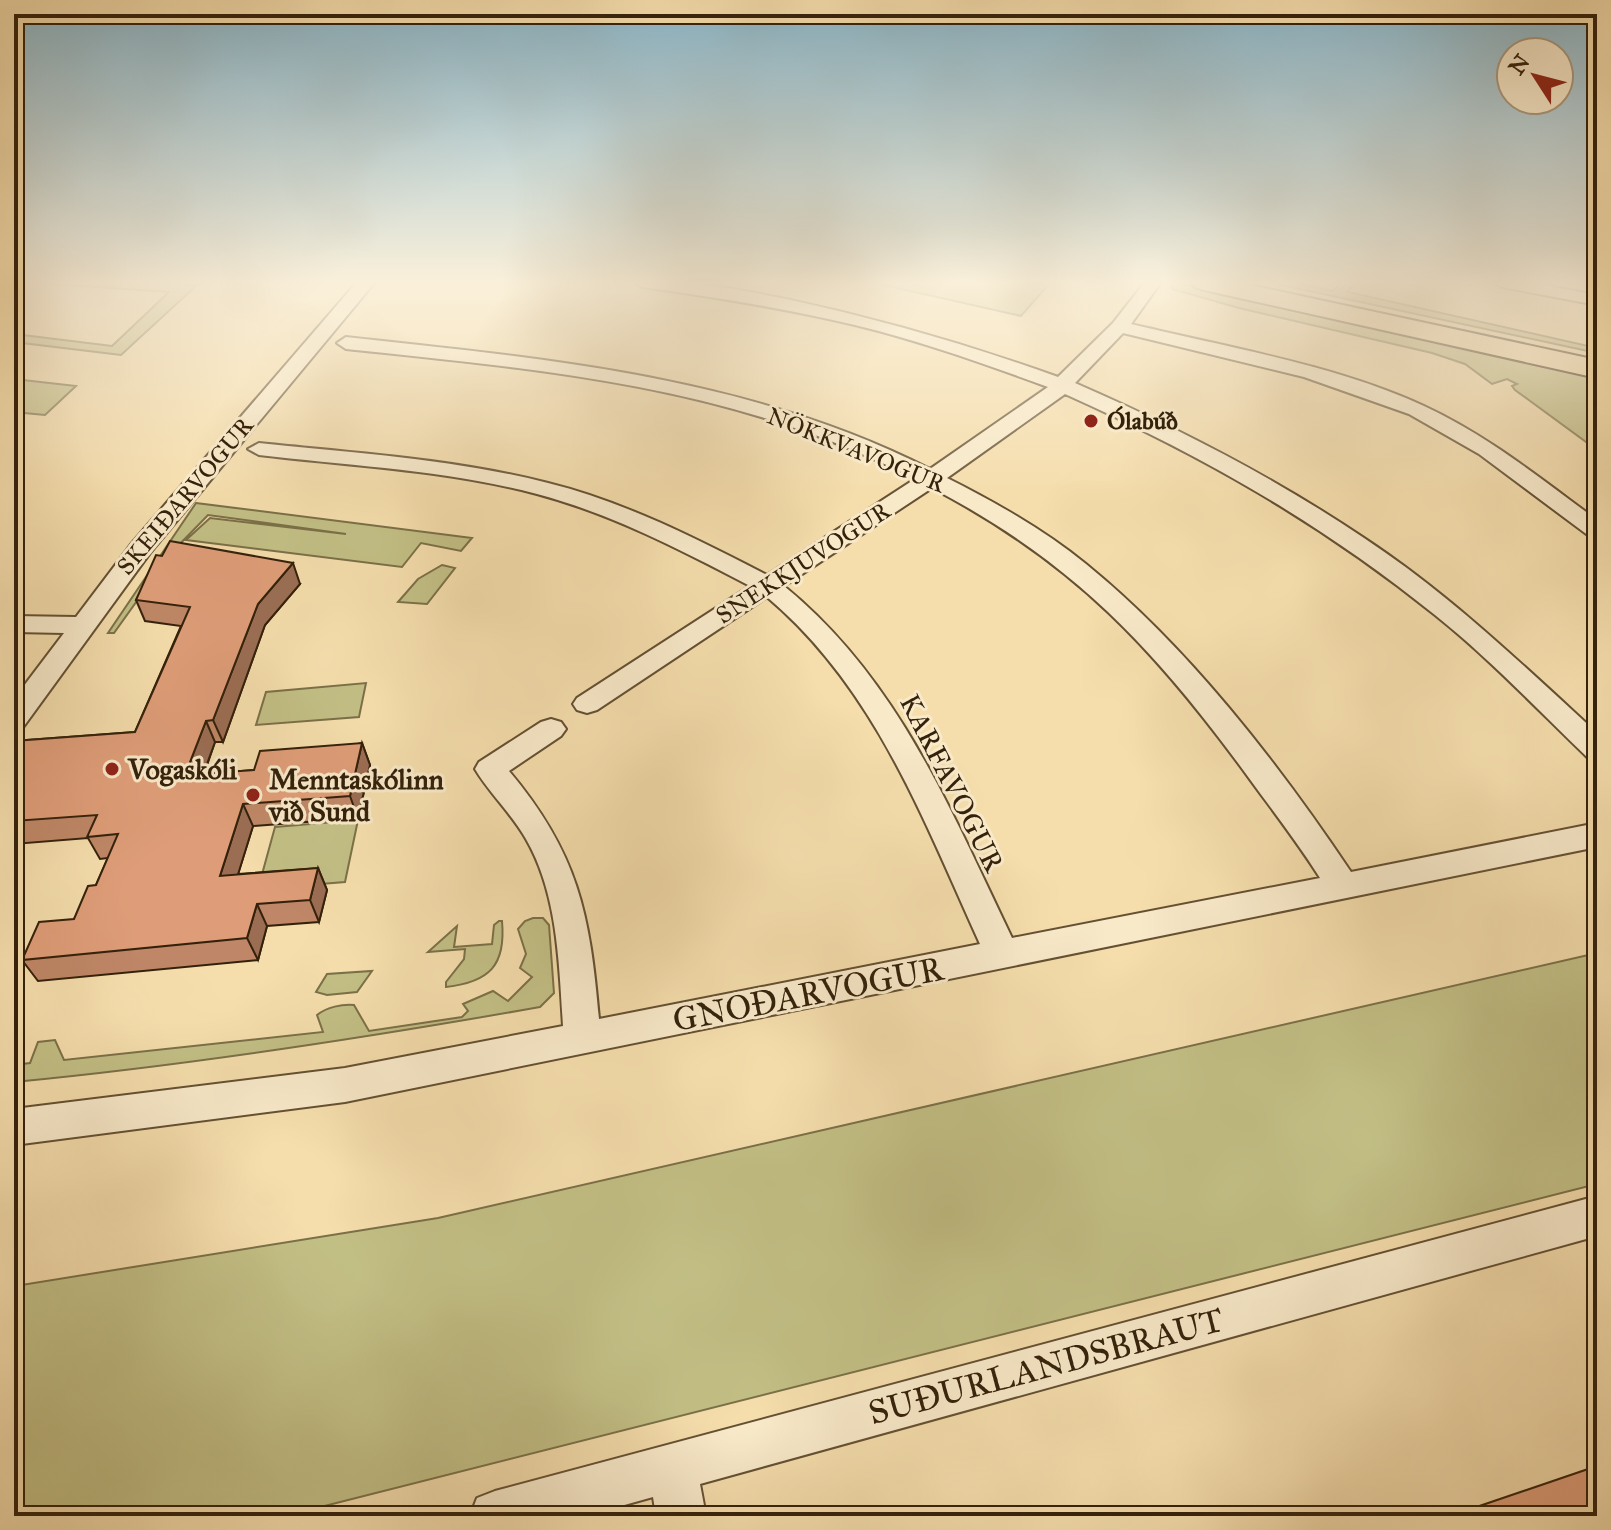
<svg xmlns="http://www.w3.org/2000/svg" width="1611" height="1530" font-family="'IM FELL Great Primer',serif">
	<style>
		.green { fill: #c2bf85; stroke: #7b7048; stroke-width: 2 }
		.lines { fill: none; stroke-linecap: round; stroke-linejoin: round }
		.minor-casing { stroke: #645033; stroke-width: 4 }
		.highway-casing { stroke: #34210b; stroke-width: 4 }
		.minor { fill: #f8e9c9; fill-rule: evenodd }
		.highway { fill: #f5ddac; fill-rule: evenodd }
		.wall { fill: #bf8767; stroke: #34210b; stroke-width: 2 }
		.shaded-wall { fill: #9b6e54; stroke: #34210b; stroke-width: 2 }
		.building { fill: #de9d78; stroke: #34210b; stroke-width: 2 }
		.poi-dot { fill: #8f2418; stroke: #f8e9c9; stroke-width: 3 }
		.labels { text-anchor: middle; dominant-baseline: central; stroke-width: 6; stroke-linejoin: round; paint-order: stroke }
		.far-poi-label { font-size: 24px; font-weight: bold; fill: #34210b; stroke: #f8e9c9; text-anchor: start }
		.far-street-label { font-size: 24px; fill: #34210b; stroke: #f8e9c9 }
		.poi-label { font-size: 28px; font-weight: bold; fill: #34210b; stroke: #f8e9c9; text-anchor: start }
		.street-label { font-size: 28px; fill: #34210b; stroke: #f8e9c9 }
		.near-street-label { font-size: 34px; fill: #34210b; stroke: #f8e9c9 }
	</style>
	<rect width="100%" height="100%" fill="#f5ddac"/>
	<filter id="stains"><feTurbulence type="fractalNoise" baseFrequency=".0025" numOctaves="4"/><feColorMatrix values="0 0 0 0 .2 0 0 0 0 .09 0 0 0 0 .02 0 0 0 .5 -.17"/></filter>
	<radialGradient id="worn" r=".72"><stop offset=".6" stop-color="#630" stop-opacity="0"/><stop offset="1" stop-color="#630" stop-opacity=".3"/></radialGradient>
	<!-- green -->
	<g class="green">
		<path d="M23,282H186L184,284L196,286L121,355L14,342V334L112,346L169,292Z"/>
		<path d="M870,282H1028L1049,284L1021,316Z"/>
		<path d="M1172,282L1597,374V450L1515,390L1512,386L1517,384L1507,379L1492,384L1465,364L1432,353L1239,308L1172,289Z"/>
		<path d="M1268,282H1291L1333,291L1342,282H1356L1348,292L1597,348V353Z"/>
		<path d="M14,379L76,386L45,415L14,412Z"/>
		<path d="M196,503L472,538L461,551L421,543L402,567L186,540L210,518L346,534L208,515L172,552L114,633H108Z"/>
		<path d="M442,565L455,568L427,604L398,602L418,579Z"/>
		<path d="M366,683L359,717L256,725L266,692Z"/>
		<path d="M358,820L345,882L258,889L275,827Z"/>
		<path d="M533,918H543L549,925L554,993L540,1007C365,1038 191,1065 14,1082V1065L30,1063L38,1042L55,1040L64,1060L323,1032L317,1015C327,1007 342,1004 354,1005L369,1031L462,1017L468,1011L463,1004L493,991L508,1001L532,977L520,968L526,954L518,929L525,921Z"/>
		<path d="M499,921H502C506,965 490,982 446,987V982L464,959L465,949L428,952L457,926L454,947L492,944L494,925Z"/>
		<path d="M1597,953V1184L285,1516H14V1356L24,1353L15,1286L438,1218Z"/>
		<path d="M372,971L357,992L327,995L316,992L327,974Z"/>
	</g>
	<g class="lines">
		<defs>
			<g id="minor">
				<path d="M357,282H375L150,553L24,726L14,728V699L64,633L14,632V616L76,617L132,543Z"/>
				<path d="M633,282C684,278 737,289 786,299C879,319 969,345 1058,377L1113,323L1145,282H1161L1131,324C1226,347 1335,365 1424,406C1487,435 1541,479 1597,520V538L1589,536L1479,454L1409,414L1304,377L1123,333L1075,383C1176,427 1272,476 1364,538C1449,594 1523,665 1597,733V760L1587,757C1537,709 1489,658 1435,615C1318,521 1201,455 1065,394L947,478C995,502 1044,530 1086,564C1189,648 1277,762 1351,872L1597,823V847L345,1102L14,1145V1109L345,1068L563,1026C559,964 558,894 526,839C512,814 490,794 475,769L479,762L541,722L551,719L561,722L566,729L561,736L509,771C578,853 590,914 599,1019L980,944C923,819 875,688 767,597L597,710L587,713L577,710L573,704L577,698L750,586C681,550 612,514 537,494C447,470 351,466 259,455L248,449L259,443C356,453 454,459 548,483C625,502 697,539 767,575L915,479C733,385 545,370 346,349L337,343L346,337C546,359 747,376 930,469L1048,387C985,364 921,341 855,325C784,308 713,297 642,287ZM932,488C1074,562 1156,650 1249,778C1273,811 1298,843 1320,878L1012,938C950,809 898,679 784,586Z"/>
				<path d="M1493,282H1527L1597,295V305L1502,287Z"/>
				<path d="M1597,1196V1236L700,1484L706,1516H656L653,1497L585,1516H470L477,1498L495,1491Z"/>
			</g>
			<path id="highway" d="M1191,282H1236L1597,360V378L1204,290L1195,287Z"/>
		</defs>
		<!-- minor casing -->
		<use href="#minor" class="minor-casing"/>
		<!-- highway casing -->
		<use href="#highway" class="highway-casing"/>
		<!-- minor -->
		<use href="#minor" class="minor"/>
		<!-- highway -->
		<use href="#highway" class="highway"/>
	</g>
	<!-- wall -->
	<path class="wall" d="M162,556L300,584L265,625L223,742H215L204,774L254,770L362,743L370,765L358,818L253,826L238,874L318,868L327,890L319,922L267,926L258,960L38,981L22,960L74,919L96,885L108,858L100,859L88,838L14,844V741L135,732L181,626L145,621L136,600Z"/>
	<!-- shaded-wall -->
	<g class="shaded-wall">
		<path d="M293,563L300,584L265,625L223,742L213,720L258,604Z"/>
		<path d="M206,721L215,742L195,797L185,775Z"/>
		<path d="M362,743L370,765L358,818L350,796Z"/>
		<path d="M243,804L253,826L231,897L220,876Z"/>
		<path d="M318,868L327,890L319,922L310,900Z"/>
		<path d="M257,904L267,926L258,960L247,938Z"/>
	</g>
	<!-- building -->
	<g class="building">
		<path d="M170,541L293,563L258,604L213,720L206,721L185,775L254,770L260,751L362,743L350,796L243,804L220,876L318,868L310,900L257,904L247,938L22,960L39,922L74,919L88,886L96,885L118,834L87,837L97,815L14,821V741L135,732L190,607L136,600L156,555L162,556Z"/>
		<path d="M1597,1466V1516H1450Z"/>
	</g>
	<!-- sky -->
	<linearGradient id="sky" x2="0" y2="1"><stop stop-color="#8ab8cd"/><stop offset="0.57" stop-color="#faf0da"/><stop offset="1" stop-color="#faf0da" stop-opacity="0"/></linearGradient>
	<rect width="1611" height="496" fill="url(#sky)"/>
	<!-- markers -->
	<g class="poi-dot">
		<circle cx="1091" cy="421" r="8"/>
		<circle cx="112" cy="769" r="8"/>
		<circle cx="253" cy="795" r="8"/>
	</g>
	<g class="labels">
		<!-- far-poi labels -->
		<g class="far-poi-label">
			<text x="1107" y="421">Ólabúð</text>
		</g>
		<!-- far-street labels -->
		<g class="far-street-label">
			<text transform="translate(856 450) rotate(22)">NÖKKVAVOGUR</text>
			<text transform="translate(185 496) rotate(-50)">SKEIÐARVOGUR</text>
			<text transform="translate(803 563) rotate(-33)">SNEKKJUVOGUR</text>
		</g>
		<!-- poi labels -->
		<g class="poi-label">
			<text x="128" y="769">Vogaskóli</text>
			<text x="269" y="779">Menntaskólinn<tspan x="269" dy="32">við Sund</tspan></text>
		</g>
		<!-- street labels -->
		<g class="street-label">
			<text transform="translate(952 783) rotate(63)">KARFAVOGUR</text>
		</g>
		<!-- near-street labels -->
		<g class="near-street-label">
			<text transform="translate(808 994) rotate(-11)">GNOÐARVOGUR</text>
			<text transform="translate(1046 1366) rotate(-15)">SUÐURLANDSBRAUT</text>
		</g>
	</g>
	<!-- margin -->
	<rect width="1611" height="1530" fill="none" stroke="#f5ddac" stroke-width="48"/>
	<rect x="16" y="16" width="1579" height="1498" fill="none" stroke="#34210b" stroke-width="4"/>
	<rect x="24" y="24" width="1563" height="1482" fill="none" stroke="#34210b" stroke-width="2"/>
	<!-- north arrow -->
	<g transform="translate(1535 76) rotate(306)"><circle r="38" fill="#f8e9c9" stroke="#aa997d" stroke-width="2"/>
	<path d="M0-6L14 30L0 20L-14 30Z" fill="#8f2418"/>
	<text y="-12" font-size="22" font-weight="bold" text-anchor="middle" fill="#34210b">N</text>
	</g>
	<rect width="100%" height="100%" filter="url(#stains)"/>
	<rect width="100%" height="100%" fill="url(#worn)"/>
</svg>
